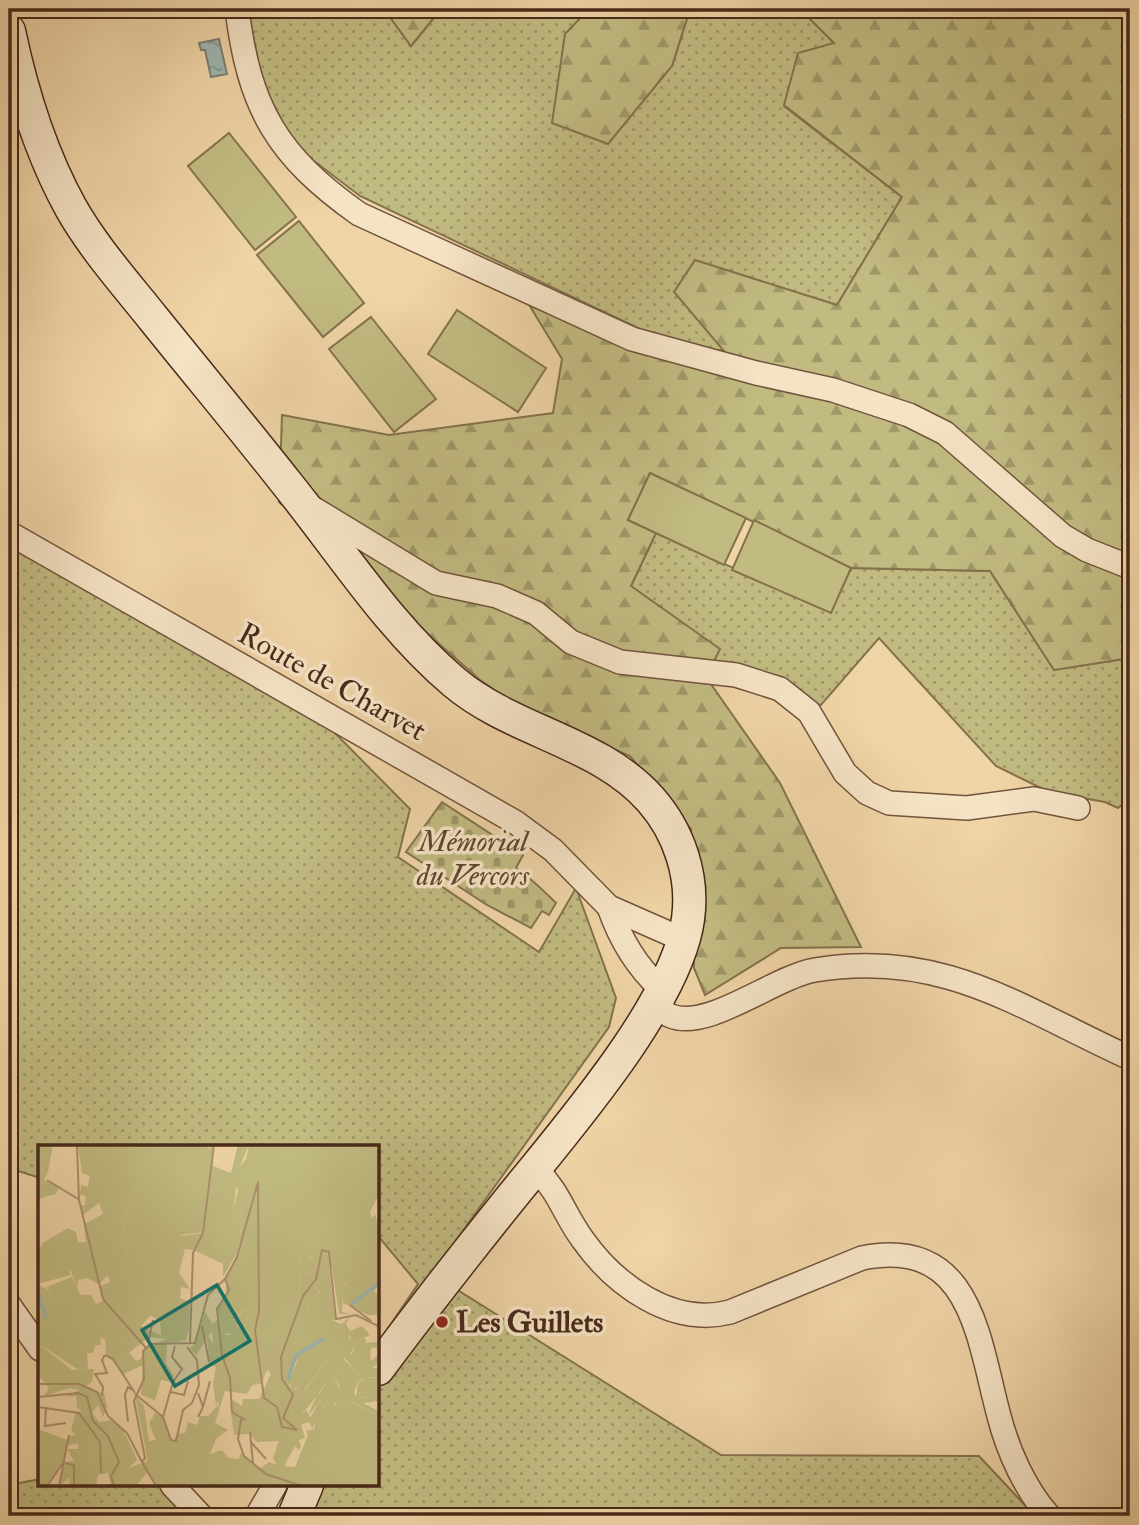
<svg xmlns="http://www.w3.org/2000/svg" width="1139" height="1525" font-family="'IM FELL Double Pica',serif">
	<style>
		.grass { fill: url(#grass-dots); stroke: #84724d; stroke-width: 2 }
		.forest { fill: url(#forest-firs); stroke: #84724d; stroke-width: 2 }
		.cemetery { fill: url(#cemetery-stones); stroke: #84724d; stroke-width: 2 }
		.pitch { fill: #c1bb81; stroke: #84724d; stroke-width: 2 }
		.water { fill: url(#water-ripples); stroke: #7b7e74; stroke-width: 2 }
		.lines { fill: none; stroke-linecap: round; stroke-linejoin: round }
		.minor-casing { stroke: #72543c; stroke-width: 26 }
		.secondary-casing { stroke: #482919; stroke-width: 35 }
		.minor { stroke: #f5e3c5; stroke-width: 23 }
		.secondary { stroke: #f5e3c5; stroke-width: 32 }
		.poi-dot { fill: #8f2418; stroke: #f5e3c5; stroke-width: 2.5 }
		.labels { text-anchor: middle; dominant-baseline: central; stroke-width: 7; stroke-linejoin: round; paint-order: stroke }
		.street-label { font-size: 30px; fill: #482919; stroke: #f5e3c5 }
		.park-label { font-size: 30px; font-style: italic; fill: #60462e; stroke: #f5e3c5 }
		.poi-label { font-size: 30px; font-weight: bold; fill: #482919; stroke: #f5e3c5; text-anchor: start }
		.inset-river { fill: none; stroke: #9db6b1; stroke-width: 3.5 }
		.inset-road { fill: none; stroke: #ac906e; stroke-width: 2 }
		.view { fill: #0f766e; fill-opacity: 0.15; stroke: #0f766e; stroke-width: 3.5 }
		.inset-edge { fill: none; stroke: #482919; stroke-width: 3.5 }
	</style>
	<defs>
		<pattern id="grass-dots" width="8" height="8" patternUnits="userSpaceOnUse" patternTransform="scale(1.75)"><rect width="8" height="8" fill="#c1bb81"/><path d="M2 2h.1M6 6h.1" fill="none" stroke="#9f9869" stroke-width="1.8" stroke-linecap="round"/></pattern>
		<pattern id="forest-firs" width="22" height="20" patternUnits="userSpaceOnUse" patternTransform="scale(1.75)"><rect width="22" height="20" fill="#c1bb81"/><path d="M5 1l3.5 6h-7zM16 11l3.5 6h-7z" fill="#9f9869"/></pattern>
		<pattern id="cemetery-stones" width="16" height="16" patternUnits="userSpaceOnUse" patternTransform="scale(1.75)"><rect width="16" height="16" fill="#c1bb81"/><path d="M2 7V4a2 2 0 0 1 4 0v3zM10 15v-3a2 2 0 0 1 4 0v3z" fill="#9f9869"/></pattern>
		<pattern id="water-ripples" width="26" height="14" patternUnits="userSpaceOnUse" patternTransform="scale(1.75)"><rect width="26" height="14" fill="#9db6b1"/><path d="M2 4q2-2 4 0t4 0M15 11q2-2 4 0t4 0" fill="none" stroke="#82948f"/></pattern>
	</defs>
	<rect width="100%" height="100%" fill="#efd4a6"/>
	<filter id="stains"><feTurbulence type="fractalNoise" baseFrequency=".00286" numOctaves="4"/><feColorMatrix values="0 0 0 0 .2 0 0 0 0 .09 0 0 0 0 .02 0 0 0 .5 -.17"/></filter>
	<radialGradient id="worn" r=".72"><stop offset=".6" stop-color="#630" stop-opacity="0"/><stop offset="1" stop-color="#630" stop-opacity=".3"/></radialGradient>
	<!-- grass -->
	<g class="grass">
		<path d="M248,9H384L411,46L441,9H589L565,35L672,66L690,9H800L834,43L784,106L902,197L837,305L695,261L725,351L678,347L360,196L297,148L263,87Z"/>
		<path d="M656,533L831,612L851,568L990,571L1054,670L1130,658V798L1118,808L1105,802L1049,792L996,766L879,638L821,705L706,677L631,586Z"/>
		<path d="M11,548L330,728L410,809L398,857L539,952L576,888L616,998L609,1027L432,1274L721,1455L979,1456L1035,1516H278L288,1485H378V1343L418,1284L378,1236V1147H40V1178L15,1170L9,1174Z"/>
		<path d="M40,1479V1485H165L190,1516H9V1485Z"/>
	</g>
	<!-- forest -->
	<g class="forest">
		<path d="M384,9H441L411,46Z"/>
		<path d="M589,9H690L672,66L608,144L552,123L565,34Z"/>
		<path d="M800,9H1130V658L1054,670L990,571L851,568L650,473L628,520L656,533L631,586L720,649L706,677L780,783L861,947L781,948L705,995L694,968L691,829L630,756L519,707L480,680L279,502L282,415L389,435L553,413L562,359L528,303L612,341L724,351L674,292L695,260L837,305L902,197L784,105L798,53L834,43Z"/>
	</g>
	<!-- cemetery -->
	<path class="cemetery" d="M442,802L523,855L516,868C532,879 543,890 556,903L549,915L542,911L531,928L487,905L406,852Z"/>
	<!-- pitch -->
	<g class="pitch">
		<path d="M229,133L296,217L255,250L188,166Z"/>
		<path d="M299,221L364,303L323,337L257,255Z"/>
		<path d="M457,310L546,368L518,412L428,354Z"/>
		<path d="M371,317L436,399L394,432L329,349Z"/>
		<path d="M650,473L746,518L724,565L628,520Z"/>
		<path d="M754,520L851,568L831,613L732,570Z"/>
	</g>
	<!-- water -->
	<path class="water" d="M219,39L227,74L211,77L205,50H201L199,43Z"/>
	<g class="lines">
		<defs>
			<g id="minor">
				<path d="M237,9C249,108 277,156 359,214L632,339L756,373L833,390L909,415L945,433L1063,536L1087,550L1130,567"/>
				<path d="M311,507L436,583L497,596L536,613L571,642L620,662L736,675L780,689L809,712L845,773L867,793L889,803L967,808L1034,799L1078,808"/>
				<path d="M9,533L515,822L553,850L609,907L684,940"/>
				<path d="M609,907C620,939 636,966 661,989"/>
				<path d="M653,1004C659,1008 665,1014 671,1016C708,1031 774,977 815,970C943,949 1020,1008 1130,1058"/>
				<path d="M535,1168C561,1194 563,1213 583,1240C615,1285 672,1327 730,1312L862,1258C972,1236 978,1339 999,1416C1008,1451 1025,1489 1049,1516"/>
				<path d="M9,1305L40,1349"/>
				<path d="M172,1485L201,1516"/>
				<path d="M257,1516L275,1485"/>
			</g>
			<g id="secondary">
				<path d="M9,31C22,93 40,152 71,208C93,247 125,283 153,318C198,374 244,429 288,485C341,551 389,627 454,682C513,732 599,741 651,800C679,832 694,876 688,919C677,1003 564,1132 510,1199C465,1255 421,1311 378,1369"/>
				<path d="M294,1516L307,1485"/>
			</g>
		</defs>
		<!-- minor casing -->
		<use href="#minor" class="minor-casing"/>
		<!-- secondary casing -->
		<use href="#secondary" class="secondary-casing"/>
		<!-- minor -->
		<use href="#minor" class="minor"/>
		<!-- secondary -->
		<use href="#secondary" class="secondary"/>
	</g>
	<!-- markers -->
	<circle class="poi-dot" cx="442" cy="1322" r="7"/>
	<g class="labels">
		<!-- street labels -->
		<g class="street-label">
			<text transform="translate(332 682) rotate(29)">Route de Charvet</text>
		</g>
		<!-- park labels -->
		<g class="park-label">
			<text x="473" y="841">Mémorial<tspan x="473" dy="34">du Vercors</tspan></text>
		</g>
		<!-- poi labels -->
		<g class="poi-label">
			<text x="456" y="1322">Les Guillets</text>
		</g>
	</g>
	<!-- overview -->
	<g transform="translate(38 1145)">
		<rect width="341" height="341" fill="#efd4a6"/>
		<path d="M0,0H15L10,27L0,23ZM40,0H99L101,32L85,75L89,111L85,135L112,130L106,95L116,85L131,44H138L116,21L103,20L104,8L120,5L140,31L175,0V21L193,28L200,0H211L200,26L196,61L205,66L200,106L185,132V119L170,112L162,101L173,105L186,85L166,69V87L142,90L161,94L156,105L147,104L141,128L152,144L143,142L142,153L152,157L151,184L148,195L129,199L128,218L136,231L134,237L123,235L117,255L103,250L105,220L86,229L68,209L67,194L62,193L63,200H57L55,208H49L50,224L41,225L1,199L13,180L0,154V139L17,149L53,150L58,159L65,156L62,141L72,137L70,130L61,139L49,133L40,135L39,143L33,126L0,124V105L5,98L30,83L38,87L40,97H48L46,79L65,69L61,58L44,71L42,60H47L48,51L42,50L43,40L50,42L52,31L44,28ZM112,171L122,175L123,190L103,181ZM111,192L129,194L107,202L103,214L98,216L91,208ZM268,110L281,119L272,131L269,128L262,156L261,117L265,120ZM291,121L297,174L277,183L266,178L271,170L268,155L283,148L276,141L283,123ZM307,125L315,132L317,128L333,137V146L341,151V170H330L305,158V143L313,150L305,133ZM188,151L189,161L206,165L195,175L203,174L195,190L183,186L180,164ZM296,181L312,186L324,181L332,190L315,198L311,189L310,195L317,201L312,209L329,208L331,220L321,230L306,212L307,220L295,231L302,244L296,246L288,238L268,265L272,273L281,257L287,258L274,284L272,278L255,272L254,264L265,269L278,249L268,245L261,253L293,210L289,200L263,240L255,245L251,237L261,211ZM168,188L180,206L190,239L178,260L175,239L178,222L172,219ZM328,232L338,233V239L333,247L326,243L320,249L328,246L329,253L318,252L320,238ZM97,250L106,261L111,296L118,295L111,279L117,268L126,273L131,287L123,290V301L114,300L117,313L110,317ZM313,257L340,270L280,283L286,265L295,258L300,264L309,263ZM0,284L29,295L27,315L10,341H0Z" fill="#c1bb81" fill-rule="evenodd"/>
		<path d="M99,0H170L171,6L162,26L140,31L120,6L116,11L104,9V20L122,17L132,25L139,44H131L135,63L133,68L127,64L126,82L106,95L112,130L84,135L81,114L89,111L85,75L101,32ZM211,0H341V50L332,67L334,74L337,69L341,83V139L336,146L341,151L330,146L332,139L320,145L319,130L314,133L308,125L305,132L314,134L306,137L313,149L317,144L319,149L311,156L305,145L304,167L313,169H301L294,122L283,123L286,137L277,142L286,153L268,155L271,170L267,178L277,183L288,173L303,179L312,172L308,179L312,186L297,181L288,195L267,205L256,219L251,240L257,245L263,240L265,228L270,229L289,200L293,210L261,252L267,245L281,249L289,237L297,246L302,242L295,231L307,220L304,212L321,230L330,220L329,208L311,214L317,202L312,199L309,189L315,198L327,193L328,198L340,197L341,202L333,203L332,210L333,216L341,210V218L334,223H341V256L325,258L341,266V341H118L109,328L98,341H73L70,328L60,330L58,341H31L32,332L21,341L27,317L36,316L29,304H40V299L29,300L31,291L38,290L33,285L38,267H44L39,262L38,251L27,252L41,245L32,243L6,251L11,243L0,230V154L13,179V188L1,199L34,225L56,224L54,237L48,241L66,249L69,261L65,272L60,260L54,268L61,277L74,275L85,284L99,315L91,323L117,313L111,296L123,301V290L131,287L135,297L139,289L147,288L150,277L159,280L162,271H170L181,259L178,253L190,239L177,212L174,186L158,210L152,203L158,198L167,166L174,179L179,175L183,185L186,182L188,190H195L196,182H201L202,174L189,171H201L206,165L188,162V134L200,106L205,66L196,62L200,45L192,33L208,14ZM269,110L281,119L272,131L268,128L262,153L261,116L266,122ZM229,225L233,229L221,254H205L204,261L195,255L192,261L196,290L211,289L219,297L241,296L235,313L239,320L231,317L221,324L203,307L201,314L190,313L184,305L172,309L178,294L190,285L177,278L187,246L209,249L214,240L223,239ZM328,232H337L338,237L333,247L326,242L319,248L328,247L329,253L318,252L316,247L320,237ZM279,250L269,272L282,256L287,260L280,267L276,284L268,286L270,290L257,322L246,321L257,301L260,305L263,302L261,295L267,293L263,280L270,277L255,272L254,264L263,270ZM314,257L338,269L280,283L286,265L297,258L302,270ZM0,23L10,27L6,35L21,42L18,49L3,53L0,59ZM171,44L173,74L186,85L173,105L165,106L170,112L156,105L160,94L138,92L163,88ZM25,115L33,130L0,139V124ZM34,132L43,151L16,149L8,142Z" fill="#c1bb81" fill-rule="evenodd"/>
		<path class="inset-river" d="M0,148L8,173M314,159L342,137M250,235L258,210L287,193"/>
		<path class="inset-road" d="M39,0L41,55L65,154L108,203M9,35L40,54M187,134L191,145L179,164L184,210L192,233L194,267L207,275M312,160L333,176M164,181L171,217M110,198L115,175M152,198L155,108L165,88L176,0M67,210L75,214L97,248M135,237L144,224L134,212L137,201M0,239H41L59,247L70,271L89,288L104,317M133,247L146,250L150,236M160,248L165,262L160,272M97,249L125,272L133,295L138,296L145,265L154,258L161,240L159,215L149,202M64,251L65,242L57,229L69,228L64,215L67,210M0,252L40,248L49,252L55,276L70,291L81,317L73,331L76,341M0,262L41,268L62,297L63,328M8,262L7,281L28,278M165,262L172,236M125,272L135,237M203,274L200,294L206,311L228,329L264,341M90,277L87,249L90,242L94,245M259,285L245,273L255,250L244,234L243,212L265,151L278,134L284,105L291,107L298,174L318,170L342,182M212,287L215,318M213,297L228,314M104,317L118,341M104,317L107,313L96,256L106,234L105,206L113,199L157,198L170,150L187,134L199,112L220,37L221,166L217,185L226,253L239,262L244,282L259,285M27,318L36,320V341M9,341L25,318M21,341L31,290"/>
		<path class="view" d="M179,140L212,196L137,241L104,185Z"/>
		<rect width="341" height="341" class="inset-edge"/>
	</g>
	<!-- margin -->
	<rect width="1139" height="1525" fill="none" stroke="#efd4a6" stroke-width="35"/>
	<rect x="10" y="10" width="1118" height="1504" fill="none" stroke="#482919" stroke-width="3.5"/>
	<rect x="18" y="18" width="1104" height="1490" fill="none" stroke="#482919" stroke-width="2"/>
	<rect width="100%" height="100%" filter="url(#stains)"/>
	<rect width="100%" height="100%" fill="url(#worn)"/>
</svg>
